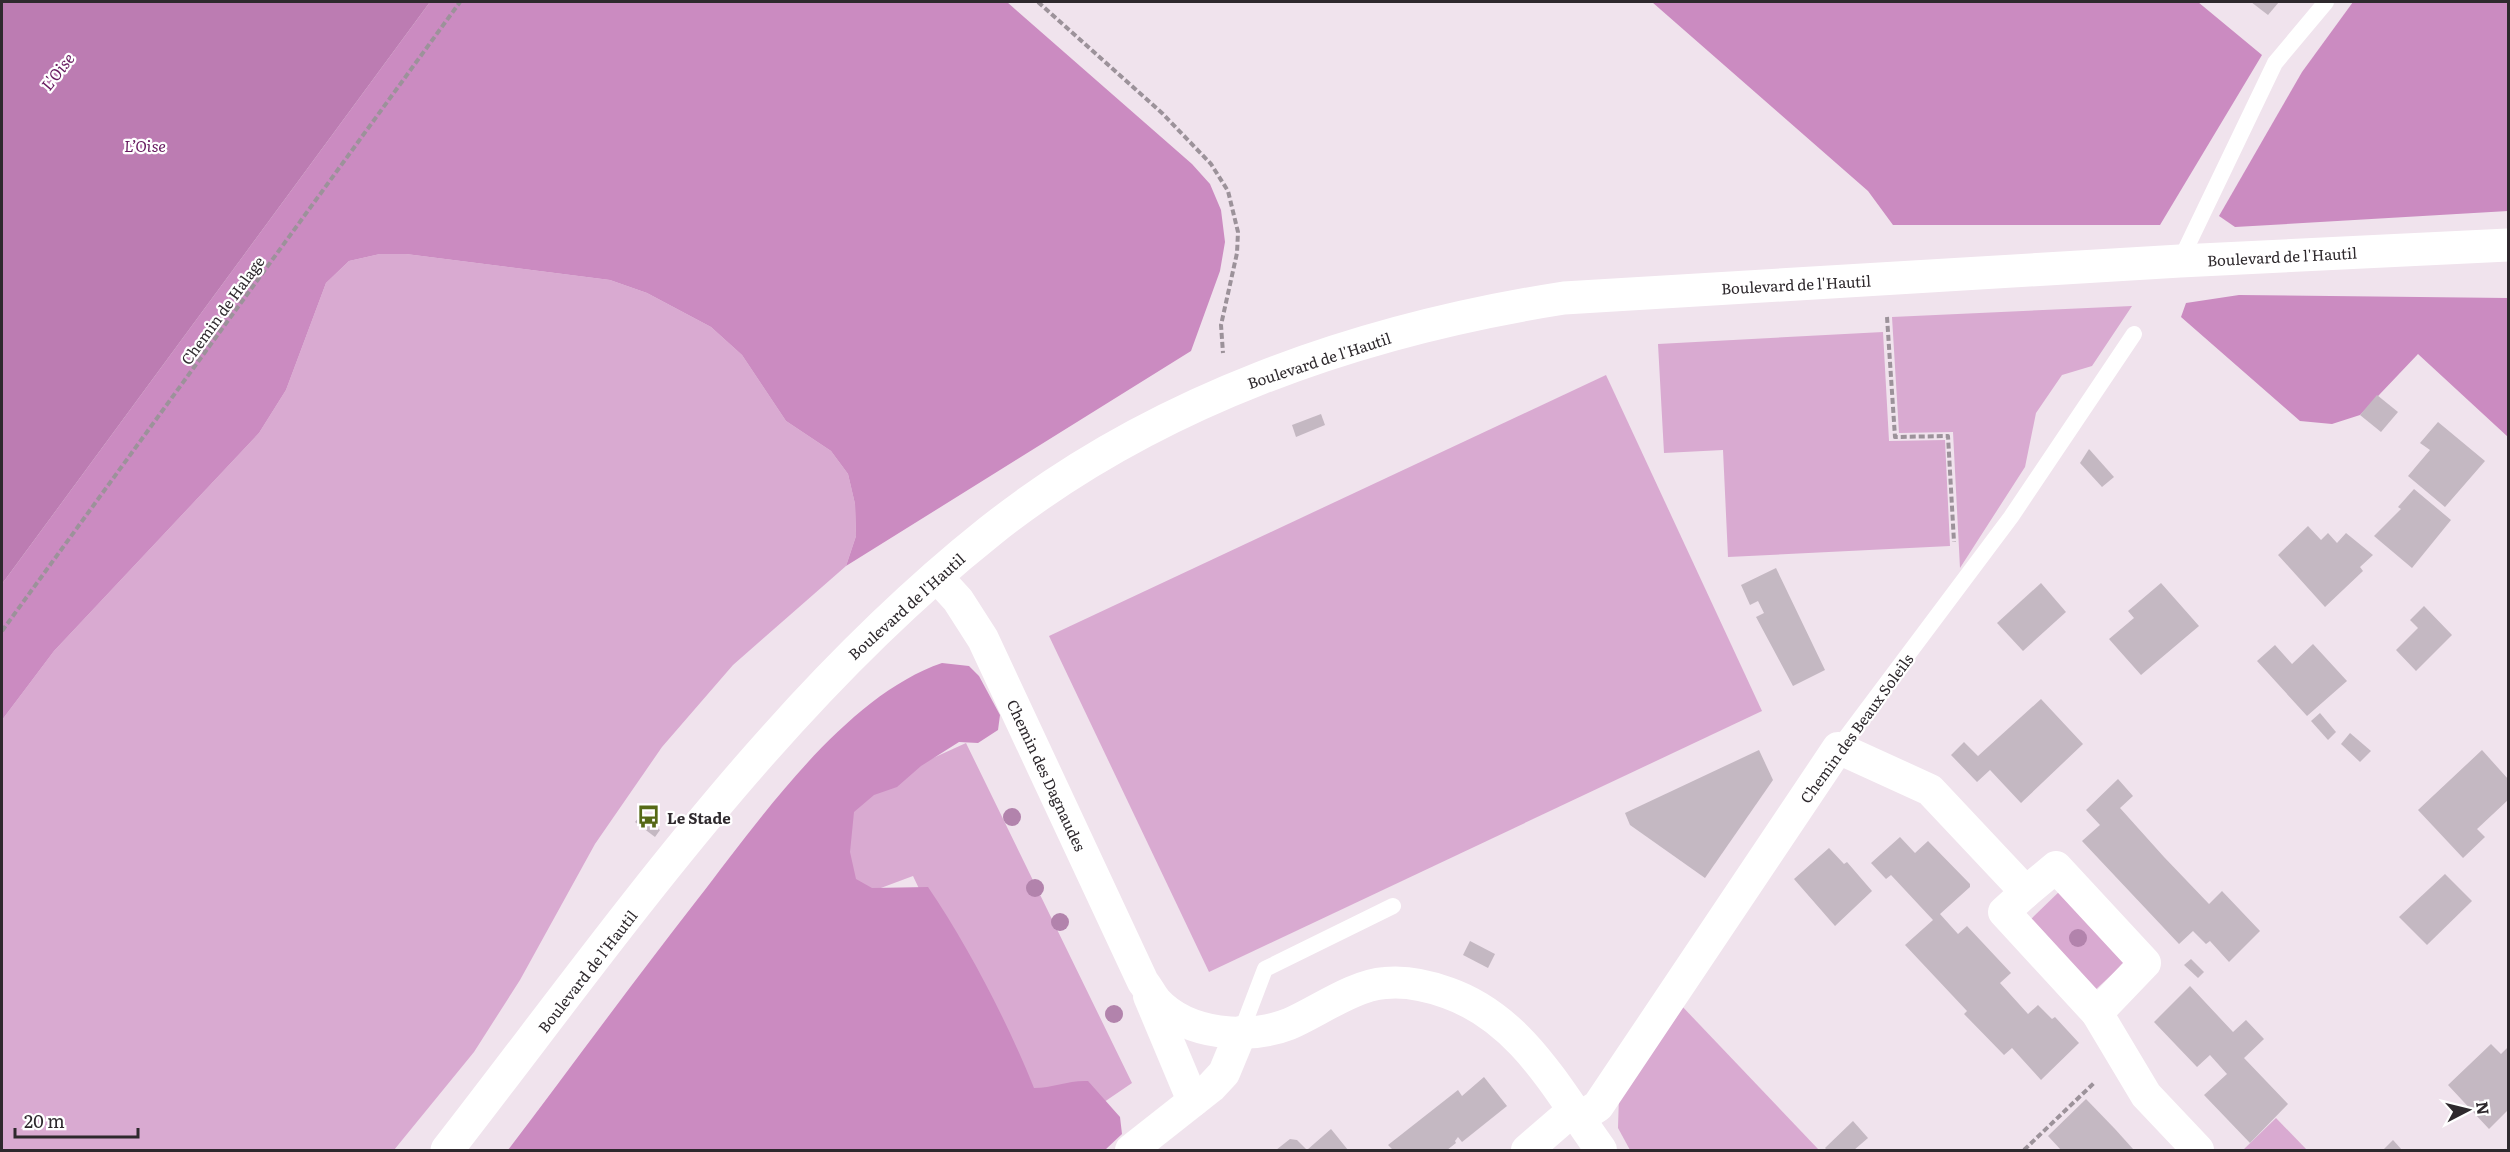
<svg xmlns="http://www.w3.org/2000/svg" width="2510" height="1152" font-family="Literata,serif">
	<style>
		.green { fill: #d9aad1 }
		.forest { fill: #cb8bc1 }
		.water { fill: #bc7cb2 }
		.building { fill: #c4b8c2 }
		.lines { fill: none; stroke-linecap: round; stroke-linejoin: round }
		.path { stroke: #9c929a; stroke-width: 4; stroke-dasharray: 6 3; stroke-linecap: butt }
		.lane { stroke: #fff; stroke-width: 16 }
		.street { stroke: #fff; stroke-width: 32 }
		.secondary { stroke: #fff; stroke-width: 33 }
		.tree { fill: #b283ac }
		.labels { text-anchor: middle; dominant-baseline: central; stroke-width: 4.5; stroke-linejoin: round; paint-order: stroke }
		.street-label { font-size: 15px; fill: #2e292d; stroke: #fff }
		.poi-label { font-size: 15px; font-weight: bold; fill: #2e292d; stroke: #fff; text-anchor: start }
		.water-label { font-size: 16px; font-style: italic; fill: #671a5f; stroke: #fff }
	</style>
	<rect width="100%" height="100%" fill="#f0e3ed"/>
	<!-- green -->
	<g class="green">
		<path d="M380,254H406L610,280L647,293L711,327L742,355L786,421L831,451L848,474L855,504L856,536L846,566L733,665L662,747L595,844L520,980L474,1052L394,1150H2V720L54,651L259,433L286,390L326,283L349,261Z"/>
		<path d="M2132,306L2092,366L2062,375L2036,413L2025,467L1960,568L1953,432L1899,433L1892,317Z"/>
		<path d="M1883,332L1889,441L1945,440L1950,546L1728,557L1723,450L1664,453L1658,344Z"/>
		<path d="M1606,375L1762,711L1209,972L1049,636Z"/>
		<path d="M966,743L1132,1083L1041,1145L913,876L846,901L797,820Z"/>
		<path d="M2064,887L2130,958L2094,991L2029,921Z"/>
		<path d="M1679,1003L1819,1150H1630L1618,1128L1619,1095Z"/>
		<path d="M2276,1118L2307,1150H2243Z"/>
	</g>
	<!-- forest -->
	<g class="forest">
		<path d="M430,2H1007L1192,164L1210,184L1221,210L1225,242L1220,271L1191,351L846,566L856,536L855,504L848,474L831,451L786,421L742,355L711,327L647,293L610,280L406,254H380L349,261L326,283L286,390L259,433L54,651L2,720V584Z"/>
		<path d="M1652,2H2198L2262,55L2160,225H1893L1868,191Z"/>
		<path d="M2353,2H2508V211L2235,227L2219,216L2302,72Z"/>
		<path d="M2239,295L2508,298V437L2418,354L2360,415L2332,424L2300,421L2181,317L2186,303Z"/>
		<path d="M942,663L969,666L979,676L1000,715L998,730L978,743L959,742L921,766L897,787L874,795L854,812L850,852L856,879L872,888L928,887C967,944 1008,1023 1034,1088C1053,1088 1069,1080 1088,1081L1120,1117L1122,1134L1105,1150H508C571,1067 633,982 697,900C759,820 845,696 942,663Z"/>
	</g>
	<!-- water -->
	<path class="water" d="M2,2H430L2,584Z"/>
	<!-- building -->
	<g class="building">
		<path d="M2251,2H2279L2268,15Z"/>
		<path d="M2377,395L2398,412L2381,432L2360,415Z"/>
		<path d="M1321,414L1325,425L1296,437L1292,425Z"/>
		<path d="M2438,422L2485,461L2445,507L2408,476L2430,450L2420,443Z"/>
		<path d="M2089,449L2114,477L2102,487L2080,463Z"/>
		<path d="M2414,489L2451,520L2412,568L2374,536L2401,509L2398,507Z"/>
		<path d="M2308,526L2321,540L2328,533L2337,543L2346,533L2373,555L2360,567L2363,571L2325,607L2278,555Z"/>
		<path d="M1776,568L1825,670L1793,686L1756,617L1764,613L1758,601L1750,605L1741,585Z"/>
		<path d="M2041,583L2066,612L2023,651L1997,623Z"/>
		<path d="M2161,583L2199,626L2141,675L2109,639L2134,618L2128,611Z"/>
		<path d="M2424,606L2452,635L2416,671L2396,650L2418,628L2410,620Z"/>
		<path d="M2313,644L2347,681L2307,716L2257,661L2275,645L2292,664Z"/>
		<path d="M2041,699L2083,744L2021,803L1990,770L1977,782L1951,755L1964,742L1978,756Z"/>
		<path d="M2320,713L2336,732L2328,740L2311,721Z"/>
		<path d="M2350,733L2371,751L2360,762L2341,744Z"/>
		<path d="M1759,750L1773,780L1705,878L1630,825L1625,813Z"/>
		<path d="M2482,750L2508,779V800L2477,829L2485,837L2463,858L2418,810Z"/>
		<path d="M2118,779L2133,796L2120,808L2164,857L2209,904L2222,891L2260,931L2229,962L2210,941L2206,944L2193,931L2179,944L2082,841L2100,825L2086,810Z"/>
		<path d="M641,815L660,830L655,837L635,822Z"/>
		<path d="M1900,837L1915,853L1928,841L1970,884V887L1940,914L1958,934L1967,926L2011,973L2000,983L2028,1014L2038,1005L2052,1019L2055,1017L2079,1043L2041,1080L2012,1048L2004,1055L1964,1014L1967,1011L1905,945L1933,920L1891,875L1886,879L1871,863Z"/>
		<path d="M1829,848L1844,864L1847,862L1872,891L1835,926L1794,879Z"/>
		<path d="M2445,874L2472,901L2427,945L2399,917Z"/>
		<path d="M1470,941L1495,954L1488,968L1463,955Z"/>
		<path d="M2191,959L2204,972L2198,978L2184,965Z"/>
		<path d="M2190,986L2233,1032L2246,1020L2264,1039L2244,1058L2288,1104L2250,1143L2204,1095L2227,1074L2210,1055L2197,1067L2154,1022Z"/>
		<path d="M2491,1044L2501,1054L2508,1047V1110L2489,1129L2448,1085Z"/>
		<path d="M1484,1077L1507,1106L1462,1142L1458,1137L1455,1141L1456,1143L1447,1150H1393L1388,1145L1458,1090L1462,1096Z"/>
		<path d="M2086,1099L2115,1129L2133,1149L2061,1150L2048,1136Z"/>
		<path d="M1853,1121L1868,1138L1854,1150H1827L1825,1148Z"/>
		<path d="M1331,1129L1348,1150H1307Z"/>
		<path d="M1290,1139L1297,1140L1307,1150H1276Z"/>
		<path d="M2393,1140L2402,1150H2383Z"/>
	</g>
	<g class="lines">
		<!-- path -->
		<g class="path">
			<path d="M1038,2L1163,114L1211,164L1228,191L1238,232L1237,253L1221,325L1223,353"/>
			<path d="M1887,317L1895,437L1948,436L1954,542"/>
			<path d="M2,631L460,2"/>
			<path d="M2024,1150L2095,1082"/>
		</g>
		<!-- lane -->
		<g class="lane">
			<path d="M2180,261L2275,63L2326,2"/>
			<path d="M1838,748L2011,517L2134,334"/>
			<path d="M1241,1032L1265,969L1393,906"/>
		</g>
		<!-- street -->
		<g class="street">
			<path d="M936,576L958,600L983,639L1143,982C1148,988 1151,995 1156,1001C1187,1035 1248,1040 1289,1024C1317,1012 1354,985 1385,983C1405,981 1429,986 1448,993C1522,1019 1558,1091 1601,1150"/>
			<path d="M2026,892L2004,912L2097,1013"/>
			<path d="M1149,996L1193,1101"/>
			<path d="M1578,1119L1598,1106L1838,748L1930,790L2026,892L2056,867L2145,963L2097,1013L2146,1095L2198,1150"/>
			<path d="M1131,1150L1211,1087L1224,1073L1241,1032"/>
			<path d="M1527,1150L1571,1112"/>
		</g>
		<!-- secondary -->
		<path class="secondary" d="M447,1150C615,934 773,704 989,532C1153,401 1359,330 1564,298L2180,261L2508,245"/>
	</g>
	<!-- trees -->
	<g class="tree">
		<circle cx="1012" cy="817" r="9"/>
		<circle cx="1035" cy="888" r="9"/>
		<circle cx="1060" cy="922" r="9"/>
		<circle cx="2078" cy="938" r="9"/>
		<circle cx="1114" cy="1014" r="9"/>
	</g>
	<!-- icons -->
	<defs>
		<symbol id="bus-bare" viewBox="-9 -9 18 18"><path d="M-5-6H5V4H4V6H2V4H-2V6H-4V4H-5ZM-3.5-4V0h7V-4ZM-3.5 1.2v1.5H-2V1.2ZM2 1.2v1.5H3.5V1.2Z" fill="#566916" stroke="#fff" stroke-width="2.5" paint-order="stroke"/></symbol>
	</defs>
	<g fill-rule="evenodd">
		<use href="#bus-bare" x="632" y="800" width="33" height="33"/>
	</g>
	<g class="labels">
		<!-- street labels -->
		<g class="street-label">
			<text transform="translate(2282 256) rotate(-3)">Boulevard de l'Hautil</text>
			<text transform="translate(1796 284) rotate(-3)">Boulevard de l'Hautil</text>
			<text transform="translate(222 310) rotate(-54)">Chemin de Halage</text>
			<text transform="translate(1319 360) rotate(-18)">Boulevard de l'Hautil</text>
			<text transform="translate(906 606) rotate(-42)">Boulevard de l'Hautil</text>
			<text transform="translate(1856 728) rotate(-54)">Chemin des Beaux Soleils</text>
			<text transform="translate(1047 775) rotate(65)">Chemin des Dagnaudes</text>
			<text transform="translate(587 971) rotate(-52)">Boulevard de l'Hautil</text>
		</g>
		<!-- poi labels -->
		<g class="poi-label">
			<text x="667" y="817">Le Stade</text>
		</g>
		<!-- water labels -->
		<g class="water-label">
			<text transform="translate(57 71) rotate(-52)">L'Oise</text>
			<text x="145" y="145">L’Oise</text>
		</g>
	</g>
	<!-- border -->
	<rect width="2510" height="1152" fill="none" stroke="#2e292d" stroke-width="6"/>
	<!-- north arrow -->
	<g transform="translate(2468 1110) rotate(83)" stroke="#ffffff" stroke-width="4.5" paint-order="stroke">
	<path d="M0-4.5L10 22L0 15L-10 22Z" fill="#2e292d"/>
	<text y="-9" font-size="16" font-weight="bold" text-anchor="middle" fill="#2e292d">N</text>
	</g>
	<!-- scale -->
	<path d="M15 1128v9h123v-9" fill="none" stroke="#2e292d" stroke-width="3"/>
	<text x="24" y="1128" font-size="18" fill="#2e292d" stroke="#ffffff" stroke-width="4.5" paint-order="stroke">20 m</text>
</svg>
